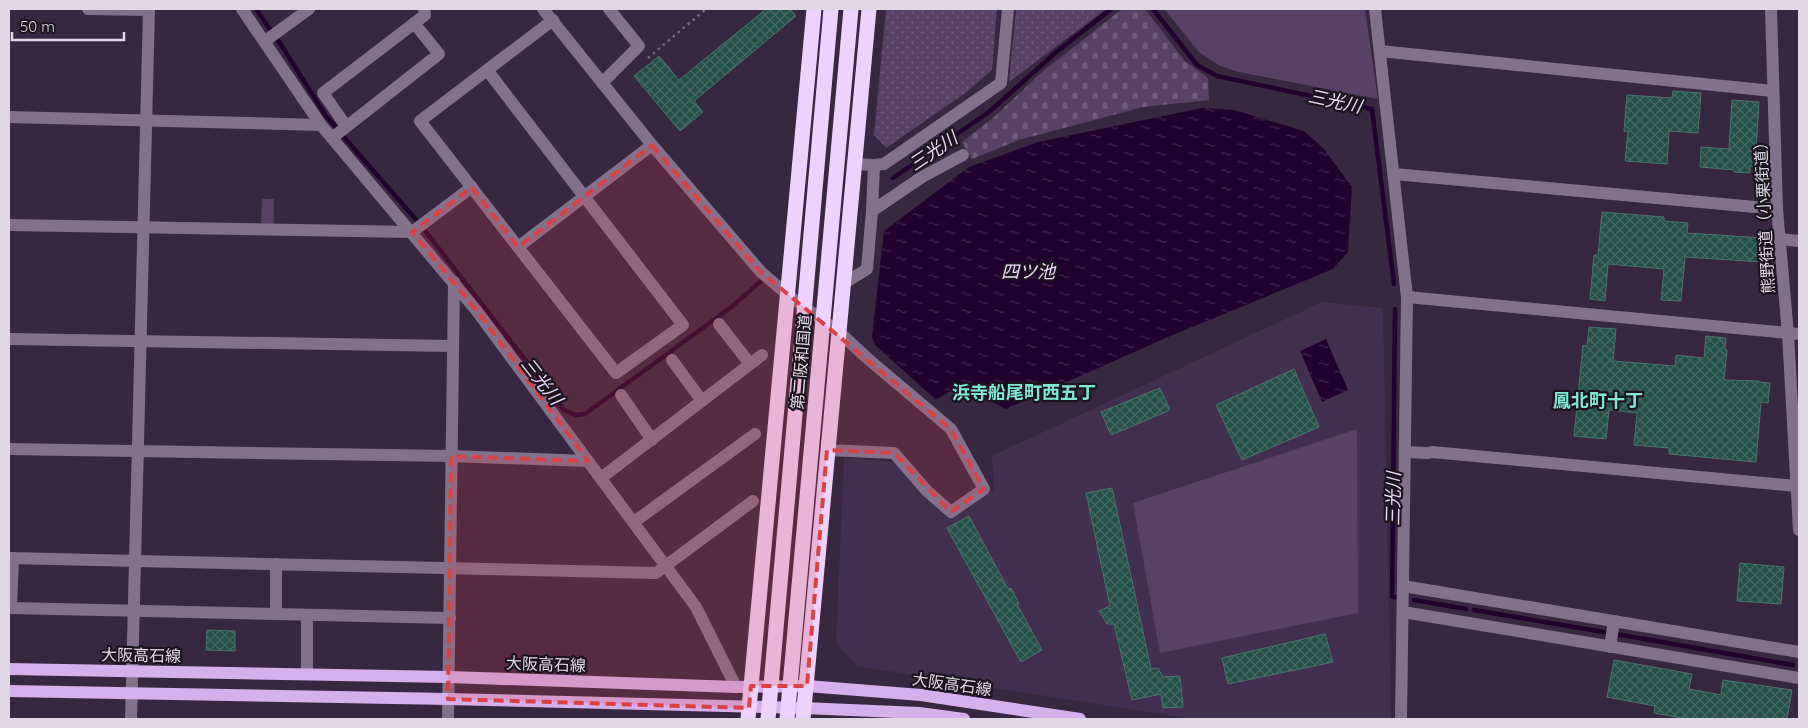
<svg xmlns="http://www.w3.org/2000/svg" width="1808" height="728" font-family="Quicksand,'Noto Sans JP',sans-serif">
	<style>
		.built { fill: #432f4f }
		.grass { fill: url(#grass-dots) }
		.cemetery { fill: url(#cemetery-stones) }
		.green { fill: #584066 }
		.water { fill: url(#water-ripples) }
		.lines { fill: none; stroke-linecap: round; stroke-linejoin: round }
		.stream { stroke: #21022f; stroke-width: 4.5 }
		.building { fill: url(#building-cross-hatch); stroke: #48746c }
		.path { stroke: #786980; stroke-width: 2.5; stroke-dasharray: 2.5 4; stroke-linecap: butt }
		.minor { stroke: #82708d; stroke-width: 12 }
		.major { stroke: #d6b0ed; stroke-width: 12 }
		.highway { stroke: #edd2fe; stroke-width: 15 }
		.highway-bridge { stroke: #edd2fe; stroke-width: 15 }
		.marked { fill: #d84245; fill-opacity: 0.2; stroke: #d84245; stroke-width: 4; stroke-dasharray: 10 6; stroke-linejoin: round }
		.labels { text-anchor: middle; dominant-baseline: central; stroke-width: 4.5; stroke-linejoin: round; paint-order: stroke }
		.street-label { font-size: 16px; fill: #e1d7e7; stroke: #1b141f }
		.water-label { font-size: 18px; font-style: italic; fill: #eed7fd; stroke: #1b141f }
		.neighbourhood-label { font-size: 18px; font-weight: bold; fill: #80e6d5; stroke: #1b141f }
	</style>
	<defs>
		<pattern id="grass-dots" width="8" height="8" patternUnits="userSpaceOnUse" patternTransform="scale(1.25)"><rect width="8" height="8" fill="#584066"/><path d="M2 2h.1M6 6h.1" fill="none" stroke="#705b7c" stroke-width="1.8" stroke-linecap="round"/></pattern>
		<pattern id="cemetery-stones" width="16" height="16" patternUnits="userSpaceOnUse" patternTransform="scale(1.25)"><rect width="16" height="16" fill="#584066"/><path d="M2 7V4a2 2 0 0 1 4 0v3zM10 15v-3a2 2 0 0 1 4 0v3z" fill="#705b7c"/></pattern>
		<pattern id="water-ripples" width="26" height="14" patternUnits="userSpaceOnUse" patternTransform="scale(1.25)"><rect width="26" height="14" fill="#21022f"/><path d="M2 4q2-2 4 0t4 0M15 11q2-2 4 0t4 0" fill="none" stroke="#41264d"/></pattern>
		<pattern id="building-cross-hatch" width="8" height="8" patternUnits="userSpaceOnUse" patternTransform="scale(1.25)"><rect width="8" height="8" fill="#245049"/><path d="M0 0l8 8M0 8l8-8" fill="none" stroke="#446863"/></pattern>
	</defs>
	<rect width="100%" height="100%" fill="#382741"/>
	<!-- built -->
	<path class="built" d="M1322,302L1383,308L1391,719H1192L857,666L836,643L844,458L893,462L951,519L994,489L992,456Z"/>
	<!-- grass -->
	<g class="grass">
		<path d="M886,9H997L992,70L964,94L886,148L874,135Z"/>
		<path d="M1016,9H1106L1009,82Z"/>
	</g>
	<!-- cemetery -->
	<path class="cemetery" d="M1122,9H1145L1184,60L1208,78L1209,100L1143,107L1019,140L972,159L962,142L993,118L1042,72Z"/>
	<!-- green -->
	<g class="green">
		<path d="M1164,9H1365L1378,99L1239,72L1220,66L1199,52Z"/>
		<path d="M262,199H274V225H261Z"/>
		<path d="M1357,429L1358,613L1160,653L1133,503Z"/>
	</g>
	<!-- water -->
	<g class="water">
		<path d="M1202,108L1234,110L1304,131L1324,149L1352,187L1348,252L1333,269L1168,337L1006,409L974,392L954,389L936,400L875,345L872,337L884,231L969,167L1038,142Z"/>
		<path d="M1326,339L1348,390L1322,402L1300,351Z"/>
	</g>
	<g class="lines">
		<!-- stream -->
		<g class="stream">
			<path d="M256,9L271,31"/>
			<path d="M1153,9L1197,65L1217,76L1372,109L1394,284"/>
			<path d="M278,40L326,116L336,127"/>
			<path d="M343,136L419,223"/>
			<path d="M893,178L989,112L1054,54L1111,9"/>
			<path d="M426,232L564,410L576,415L585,414L730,308L760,282"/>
			<path d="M1395,597H1392L1395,309"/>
			<path d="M1414,600L1466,609"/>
			<path d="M1474,610L1609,633"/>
			<path d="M1616,634L1793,665"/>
		</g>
	</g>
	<!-- building -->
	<g class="building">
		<path d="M766,9H790L796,16L694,101L703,112L680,131L634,76L659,56L679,80Z"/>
		<path d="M1673,91L1701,93L1698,133L1669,131L1667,164L1625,161L1628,132L1624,131L1627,95L1672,98Z"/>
		<path d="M1732,100L1759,102L1756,152H1758L1757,167L1750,166V173L1734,172V170L1700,167L1701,147L1729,149Z"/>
		<path d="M1602,212L1664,217V221L1688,223L1687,233L1764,238L1762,262L1685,257L1681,301L1661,300L1664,269L1608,264L1605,301L1590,299L1594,255H1598Z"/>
		<path d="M1589,327L1616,329L1613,361L1675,366L1676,355L1704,358L1706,336L1726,338L1725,350H1727L1724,380L1759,381V382L1770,383L1768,403L1761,402L1756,462L1669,454V448L1634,445L1637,413L1609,410L1606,439L1574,436L1583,345L1587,346Z"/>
		<path d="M1294,369L1319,427L1242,460L1216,405Z"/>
		<path d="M1160,388L1170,410L1111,435L1101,412Z"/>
		<path d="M1112,488L1151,669L1158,668L1163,677L1180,676L1183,707L1163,708L1161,694L1132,700L1114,624H1107L1099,611L1110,606L1086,493Z"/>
		<path d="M969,516L1008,589L1011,588L1019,604H1017L1042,650L1021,662L947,528Z"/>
		<path d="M1740,563L1784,567L1781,604L1737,601Z"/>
		<path d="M207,630L235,631V651L206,650Z"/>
		<path d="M1325,634L1333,662L1228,684L1222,658Z"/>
		<path d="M1614,660L1692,674L1689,689L1721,695L1723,680L1792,690L1787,719H1687L1654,713L1655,706L1607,697Z"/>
	</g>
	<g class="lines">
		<!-- path -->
		<path class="path" d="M648,58L706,9"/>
		<!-- minor -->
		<g class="minor">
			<path d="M88,9L148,10"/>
			<path d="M242,9L321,125L476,310L696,607L736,687"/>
			<path d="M543,9L652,145L761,272L788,295L839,332L867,358L951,429L984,489L951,512L927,491L894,453L827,450"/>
			<path d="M1375,9L1407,297L1401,719"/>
			<path d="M1771,9L1777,209L1788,334L1799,530"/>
			<path d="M265,41L309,9"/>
			<path d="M1380,51L1773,91"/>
			<path d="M487,70L683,325L616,373L420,121L553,20"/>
			<path d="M602,83L639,46L609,9"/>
			<path d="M9,117L321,125"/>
			<path d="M346,126L323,93L425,15L424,9"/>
			<path d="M332,138L439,54L414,23"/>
			<path d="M874,165L884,164L1001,83L1008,9"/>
			<path d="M1394,174L1777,209"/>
			<path d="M872,211L922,177L963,155"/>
			<path d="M9,225L412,232L472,187"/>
			<path d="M1780,239L1799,241"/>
			<path d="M518,247L652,145"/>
			<path d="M843,284L867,269L872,211L874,165L855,164"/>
			<path d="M1407,297L1799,334"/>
			<path d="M719,324L750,364"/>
			<path d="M9,339L453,346"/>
			<path d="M672,360L702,401"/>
			<path d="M621,395L652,440"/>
			<path d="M9,449L451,456L588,461"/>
			<path d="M1405,452L1428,453L1432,452L1797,486"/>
			<path d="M601,478L762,355"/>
			<path d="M634,522L755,434"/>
			<path d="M9,558L656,573L753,501"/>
			<path d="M13,558L11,608L450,618"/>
			<path d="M1403,586L1799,652"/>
			<path d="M1403,612L1799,678"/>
			<path d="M276,614V564"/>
			<path d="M307,615V674"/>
			<path d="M1610,647L1614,621"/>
			<path d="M131,719L149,9"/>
			<path d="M448,719L454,282"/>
		</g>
		<!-- major -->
		<g class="major">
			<path d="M9,669L449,677L736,687L807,686L921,695L1080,719"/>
			<path d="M9,691L448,699L804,708L919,713L964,719"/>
		</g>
		<!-- highway -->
		<g class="highway">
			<path d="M748,719L814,9"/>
			<path d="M803,719L869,9"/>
		</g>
		<!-- highway-bridge -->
		<g class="highway-bridge">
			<path d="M768,719L831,9"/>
			<path d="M787,719L851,9"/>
		</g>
	</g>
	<!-- marked area -->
	<path class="marked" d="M652,145L761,272L951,429L984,489L951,512L894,453L827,450L807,686H751L749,708L448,699L451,456L588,461L476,310L412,232L472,187L518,247Z"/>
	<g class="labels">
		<!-- street labels -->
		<g class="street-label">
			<text transform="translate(1764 214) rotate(-93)">熊野街道（小栗街道）</text>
			<text transform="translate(801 362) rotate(-85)">第二阪和国道</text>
			<text transform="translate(141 655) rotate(1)">大阪高石線</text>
			<text transform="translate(546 664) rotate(2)">大阪高石線</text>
			<text transform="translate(952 684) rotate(8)">大阪高石線</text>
		</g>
		<!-- water labels -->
		<g class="water-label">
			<text transform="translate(1335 101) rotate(12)">三光川</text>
			<text transform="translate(933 151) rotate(-34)">三光川</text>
			<text x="1028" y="271">四ツ池</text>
			<text transform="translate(542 381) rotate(52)">三光川</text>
			<text transform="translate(1393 499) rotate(-89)">三光川</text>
		</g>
		<!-- neighbourhood labels -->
		<g class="neighbourhood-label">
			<text x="1024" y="392">浜寺船尾町西五丁</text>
			<text x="1598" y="400">鳳北町十丁</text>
		</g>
	</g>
	<!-- border -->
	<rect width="1808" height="728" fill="none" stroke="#e1d7e7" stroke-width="20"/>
	<!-- scale -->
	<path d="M12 32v8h112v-8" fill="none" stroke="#e1d7e7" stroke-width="2.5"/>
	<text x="20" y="32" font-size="15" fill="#e1d7e7" stroke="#1b141f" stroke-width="4" paint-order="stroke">50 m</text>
</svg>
